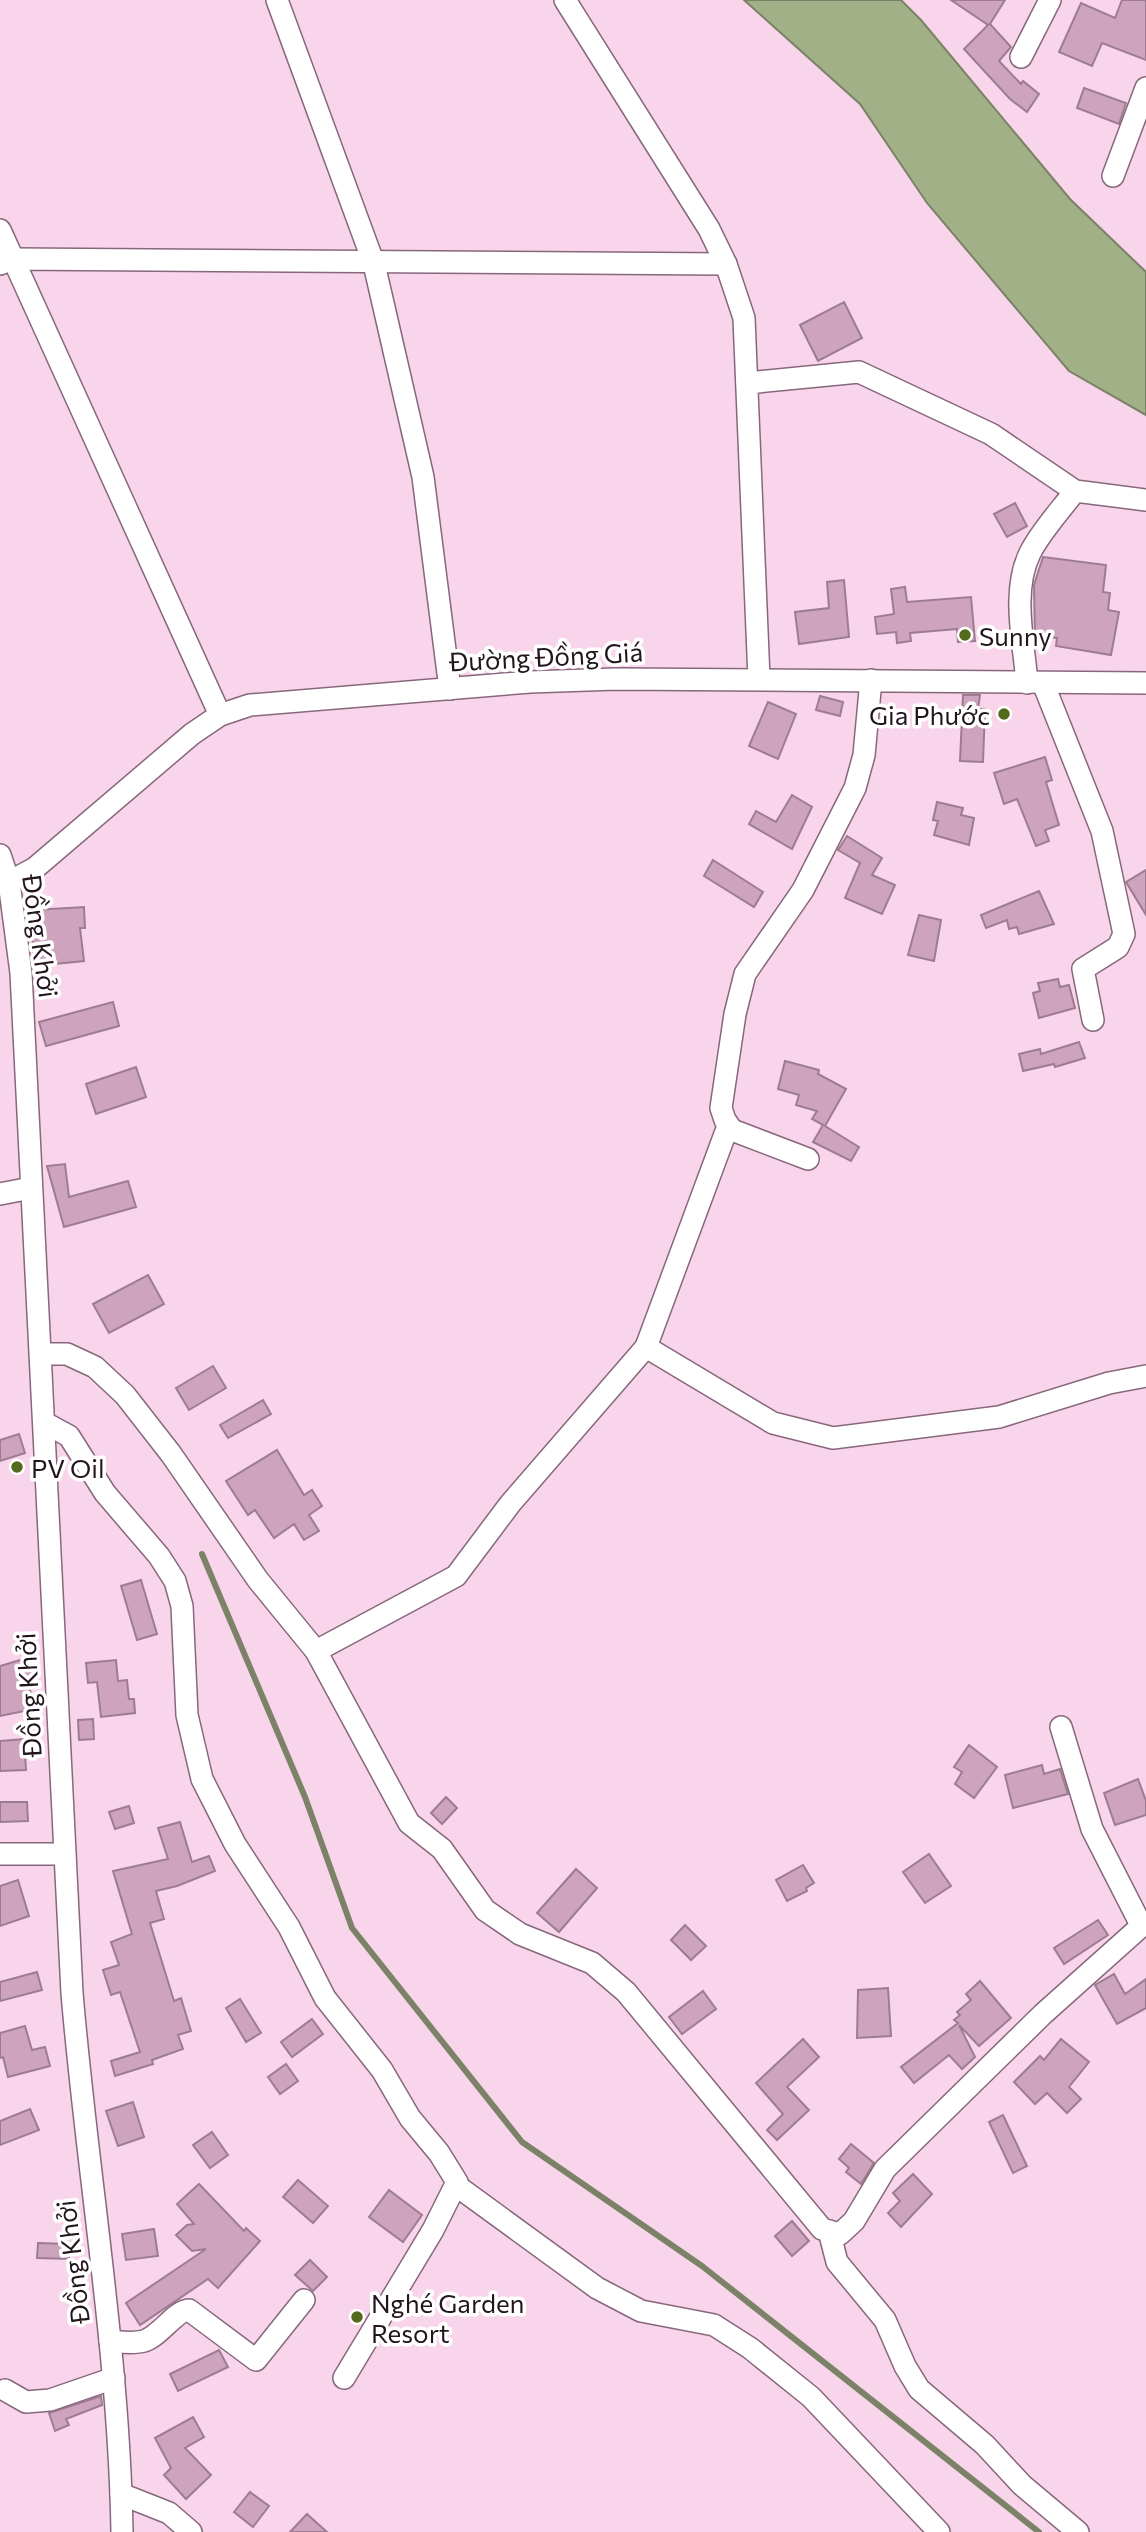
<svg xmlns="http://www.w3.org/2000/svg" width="1146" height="2532" font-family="Commissioner,sans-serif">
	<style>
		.water { fill: #a1b087; stroke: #7b8267; stroke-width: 2 }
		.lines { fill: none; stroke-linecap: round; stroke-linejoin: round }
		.stream { stroke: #7b8267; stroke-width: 6 }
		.building { fill: #cda3bd; stroke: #9d7c91; stroke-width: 2 }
		.minor-casing { stroke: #87677c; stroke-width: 24 }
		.minor { stroke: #fff; stroke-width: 21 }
		.poi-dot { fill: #526a1a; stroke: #fff; stroke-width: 2.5 }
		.labels { text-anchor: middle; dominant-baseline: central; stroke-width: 7; stroke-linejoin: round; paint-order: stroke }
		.poi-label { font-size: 26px; fill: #22151d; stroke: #fff; text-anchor: start }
		.street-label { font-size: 26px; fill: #22151d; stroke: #fff }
	</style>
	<rect width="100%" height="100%" fill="#f9d5eb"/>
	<!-- water -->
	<path class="water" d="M744,0H901L921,20L1070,199L1146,272V415L1069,371L927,203L860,104Z"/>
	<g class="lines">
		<!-- stream -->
		<path class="stream" d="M202,1554L305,1797L352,1928L522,2142L702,2266L1039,2532"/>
	</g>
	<!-- building -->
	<g class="building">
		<path d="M951,0H1005L990,24L1011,47L999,61L1021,84L1023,81L1039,94L1027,112L1010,99L964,49L988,25Z"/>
		<path d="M1122,0H1146V60L1102,43L1092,66L1059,52L1081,3L1115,18Z"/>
		<path d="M1084,88L1126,103L1119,124L1077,108Z"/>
		<path d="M844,302L862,338L818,361L800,325Z"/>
		<path d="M1015,503L1027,526L1007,537L994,514Z"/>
		<path d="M1043,557L1106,565L1103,592L1110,593L1108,610L1119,612L1111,655L1056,646L1057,638L1035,636L1034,585Z"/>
		<path d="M844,580L849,637L799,644L795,612L829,608L827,582Z"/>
		<path d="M905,587L907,602L971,597L975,641L958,642L957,629L910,633L911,641L897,643L896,632L877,634L875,617L894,614L891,589Z"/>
		<path d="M963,695H980L978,709H985L983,762L960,761Z"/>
		<path d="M820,696L843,702L840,716L816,710Z"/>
		<path d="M768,702L796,714L778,759L749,746Z"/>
		<path d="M1045,757L1052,780L1046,782L1059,825L1045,830L1049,841L1036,846L1017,799L1004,804L994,773Z"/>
		<path d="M792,795L812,807L792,849L749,824L756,811L776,822Z"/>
		<path d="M937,802L963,808L961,815L974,818L969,845L934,835L938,821L933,820Z"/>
		<path d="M847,836L882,858L872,875L895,885L882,914L845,898L860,863L838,850Z"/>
		<path d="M713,860L763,892L754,907L704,876Z"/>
		<path d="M1146,870V915L1126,882Z"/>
		<path d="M1039,891L1054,924L1019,934L1017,927L1009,929L1007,920L986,928L981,915Z"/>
		<path d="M84,907L85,928H80L84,961L35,966L32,936H36L35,910Z"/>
		<path d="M919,915L941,920L934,961L908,955Z"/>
		<path d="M1058,979L1060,987L1069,985L1075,1008L1039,1018L1033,993L1040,991L1038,983Z"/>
		<path d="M113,1002L119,1026L46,1046L39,1022Z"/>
		<path d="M1079,1042L1085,1058L1055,1067L1054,1064L1023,1071L1019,1054L1040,1049L1041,1054Z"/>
		<path d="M785,1061L819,1070L818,1074L846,1089L825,1126L859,1147L851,1161L813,1142L823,1125L812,1119L817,1111L796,1105L799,1095L778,1089Z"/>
		<path d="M136,1067L146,1097L96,1114L86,1084Z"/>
		<path d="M65,1164L69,1197L128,1181L136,1207L64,1227L47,1166Z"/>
		<path d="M148,1275L164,1304L109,1333L93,1304Z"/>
		<path d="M213,1366L226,1388L189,1410L176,1388Z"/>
		<path d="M263,1400L271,1414L228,1438L220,1425Z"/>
		<path d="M19,1434L25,1453L0,1461V1440Z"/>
		<path d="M277,1450L304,1495L312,1490L322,1506L309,1515L319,1531L304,1540L294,1524L274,1538L255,1510L248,1515L226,1481Z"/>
		<path d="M141,1580L157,1634L137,1640L121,1586Z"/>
		<path d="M30,1657L36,1678L28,1680L34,1709L0,1716V1666Z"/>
		<path d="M116,1660L118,1681L127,1680L129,1699H134L135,1713L101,1717L97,1682L88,1683L86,1663Z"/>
		<path d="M93,1719L94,1739L79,1740L78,1720Z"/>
		<path d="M24,1739L26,1770L0,1771V1741Z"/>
		<path d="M969,1745L997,1767L974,1798L955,1784L962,1772L954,1767Z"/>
		<path d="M1042,1765L1044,1774L1060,1769L1068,1794L1013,1808L1005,1775Z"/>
		<path d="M1138,1779L1146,1801V1815L1115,1825L1104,1793Z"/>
		<path d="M446,1797L457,1808L442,1824L431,1813Z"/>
		<path d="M0,1802H27L28,1821L0,1822Z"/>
		<path d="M129,1806L134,1823L115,1829L109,1812Z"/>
		<path d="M180,1822L192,1862L209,1856L215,1871L177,1886L156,1891L164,1919L150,1923L174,2001L181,1998L191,2031L178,2035L183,2049L152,2060L153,2064L115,2076L111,2061L140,2052L120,1992L111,1995L103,1970L119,1965L111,1942L132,1934L113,1871L168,1859L158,1828Z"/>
		<path d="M929,1854L951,1886L925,1903L903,1872Z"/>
		<path d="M803,1865L814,1883L806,1888L807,1891L787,1901L776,1880Z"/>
		<path d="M576,1869L597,1888L559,1932L537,1913Z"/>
		<path d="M18,1880L29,1916L0,1926V1886Z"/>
		<path d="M1098,1920L1108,1935L1064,1964L1054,1948Z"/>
		<path d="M685,1925L706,1946L691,1960L671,1940Z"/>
		<path d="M37,1972L42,1990L0,2001V1982Z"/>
		<path d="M1114,1974L1125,1994L1146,1979V2008L1117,2024L1095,1985Z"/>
		<path d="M980,1981L1011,2018L979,2046L959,2025L975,2057L962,2069L949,2055L914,2083L901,2067L958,2023L954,2020L960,2015L957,2012L971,2000L966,1994Z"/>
		<path d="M888,1988L891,2036L857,2038L858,1990Z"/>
		<path d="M703,1991L716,2009L682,2034L669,2017Z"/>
		<path d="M240,1999L261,2033L246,2042L226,2008Z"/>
		<path d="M312,2019L323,2034L292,2057L281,2042Z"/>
		<path d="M25,2026L32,2050L45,2047L50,2066L8,2077L3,2057L0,2058V2033Z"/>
		<path d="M803,2039L819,2057L787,2087L809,2110L777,2140L767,2130L783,2114L756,2083Z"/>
		<path d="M1061,2039L1089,2062L1069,2087L1081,2099L1067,2113L1047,2093L1035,2104L1014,2082L1040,2056L1044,2060Z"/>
		<path d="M286,2064L298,2081L280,2094L268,2077Z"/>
		<path d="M133,2102L144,2137L118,2146L106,2111Z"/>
		<path d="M30,2109L39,2130L0,2145V2121Z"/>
		<path d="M1003,2115L1027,2166L1013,2173L989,2122Z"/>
		<path d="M212,2132L228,2155L210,2168L193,2145Z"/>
		<path d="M851,2144L874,2163L861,2184L846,2172L849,2168L839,2159Z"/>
		<path d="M913,2174L932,2194L901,2227L888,2213L900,2201L893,2193Z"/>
		<path d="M298,2180L328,2206L313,2223L283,2197Z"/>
		<path d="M199,2184L244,2231L246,2228L260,2241L218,2288L208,2279L140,2325L126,2303L206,2249L192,2251L176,2235L187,2225L194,2224L177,2204Z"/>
		<path d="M389,2190L422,2215L403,2242L369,2217Z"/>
		<path d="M792,2221L809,2241L792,2256L775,2236Z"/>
		<path d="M154,2229L158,2256L126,2260L122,2234Z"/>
		<path d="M38,2243L69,2244V2259L37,2258Z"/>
		<path d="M310,2260L327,2277L313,2291L295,2275Z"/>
		<path d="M219,2350L228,2367L178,2391L170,2374Z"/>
		<path d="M101,2396L102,2405L66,2419L69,2425L55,2431L49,2413Z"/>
		<path d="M193,2417L204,2437L185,2448L211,2475L186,2499L164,2475L171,2468L155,2438Z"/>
		<path d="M250,2492L269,2506L253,2527L234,2512Z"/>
		<path d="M307,2514L327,2532H290Z"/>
	</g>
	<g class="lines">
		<defs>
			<g id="minor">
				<path d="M277,0L374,264L423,477L450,689"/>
				<path d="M565,0L709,229L726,264L744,318L759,679"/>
				<path d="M1021,57L1050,0"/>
				<path d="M1113,176L1146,88"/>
				<path d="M0,230L220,715"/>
				<path d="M0,264L13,259L726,264"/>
				<path d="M747,383L859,372L991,434L1075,491L1146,500"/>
				<path d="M1027,683C1024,643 1011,591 1030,553C1041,531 1060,511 1075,491"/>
				<path d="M1043,683L1102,831L1124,934L1118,947L1083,969L1093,1020"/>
				<path d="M0,855L9,882L21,973L72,1993C87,2172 119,2351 122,2532"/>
				<path d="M9,882L35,868L192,734L220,715L250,705L530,682L616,679L1146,683"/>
				<path d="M728,1126L646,1347L773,1423L833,1438L999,1417L1109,1383L1146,1376"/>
				<path d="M808,1159L732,1130L725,1120L721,1108L735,1014L745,974L803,890L855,788L864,755L871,680"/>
				<path d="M0,1194L31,1188"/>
				<path d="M41,1354H67L95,1367L125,1395L171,1454L258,1580L316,1651L409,1823L442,1849L485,1910L520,1934L592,1963L626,1992L822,2229L840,2234L854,2221L885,2169L1043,2014L1146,1922"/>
				<path d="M45,1423L69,1436L105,1493L159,1556L175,1581L182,1606L187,1715L202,1779L235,1844L289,1927L325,1998L382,2070L410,2118L439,2153L457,2182L433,2230L344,2378"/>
				<path d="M316,1651L456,1576L510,1504L646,1347"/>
				<path d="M1061,1727L1092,1829L1141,1925"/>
				<path d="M0,1854H64"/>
				<path d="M457,2186L597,2288L641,2311L714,2325L750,2348L811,2397L939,2532"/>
				<path d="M829,2231L837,2262L885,2320L905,2366L919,2389L985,2445L1022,2485L1078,2532"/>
				<path d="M110,2341C121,2342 133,2344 144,2341C160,2336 176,2310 189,2310L256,2360L304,2300"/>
				<path d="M5,2390L26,2402L50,2400L114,2378"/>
				<path d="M121,2494L169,2513L191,2532"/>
			</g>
		</defs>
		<!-- minor casing -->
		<use href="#minor" class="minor-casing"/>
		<!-- minor -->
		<use href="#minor" class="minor"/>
	</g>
	<!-- markers -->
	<g class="poi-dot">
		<circle cx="965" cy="635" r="7"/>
		<circle cx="1004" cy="714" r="7"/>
		<circle cx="17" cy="1467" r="7"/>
		<circle cx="357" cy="2317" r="7"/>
	</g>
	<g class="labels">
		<!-- poi labels -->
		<g class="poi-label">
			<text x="979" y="635">Sunny</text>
			<text x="990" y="714" text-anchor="end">Gia Phước</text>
			<text x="31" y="1467">PV Oil</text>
			<text x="371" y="2302">Nghé Garden<tspan x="371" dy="30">Resort</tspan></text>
		</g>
		<!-- street labels -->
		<g class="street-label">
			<text transform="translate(546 656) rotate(-3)">Đường Đồng Giá</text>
			<text transform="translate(41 936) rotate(82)">Đồng Khởi</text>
			<text transform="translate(28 1695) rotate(-93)">Đồng Khởi</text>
			<text transform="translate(72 2262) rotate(-97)">Đồng Khởi</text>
		</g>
	</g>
</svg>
